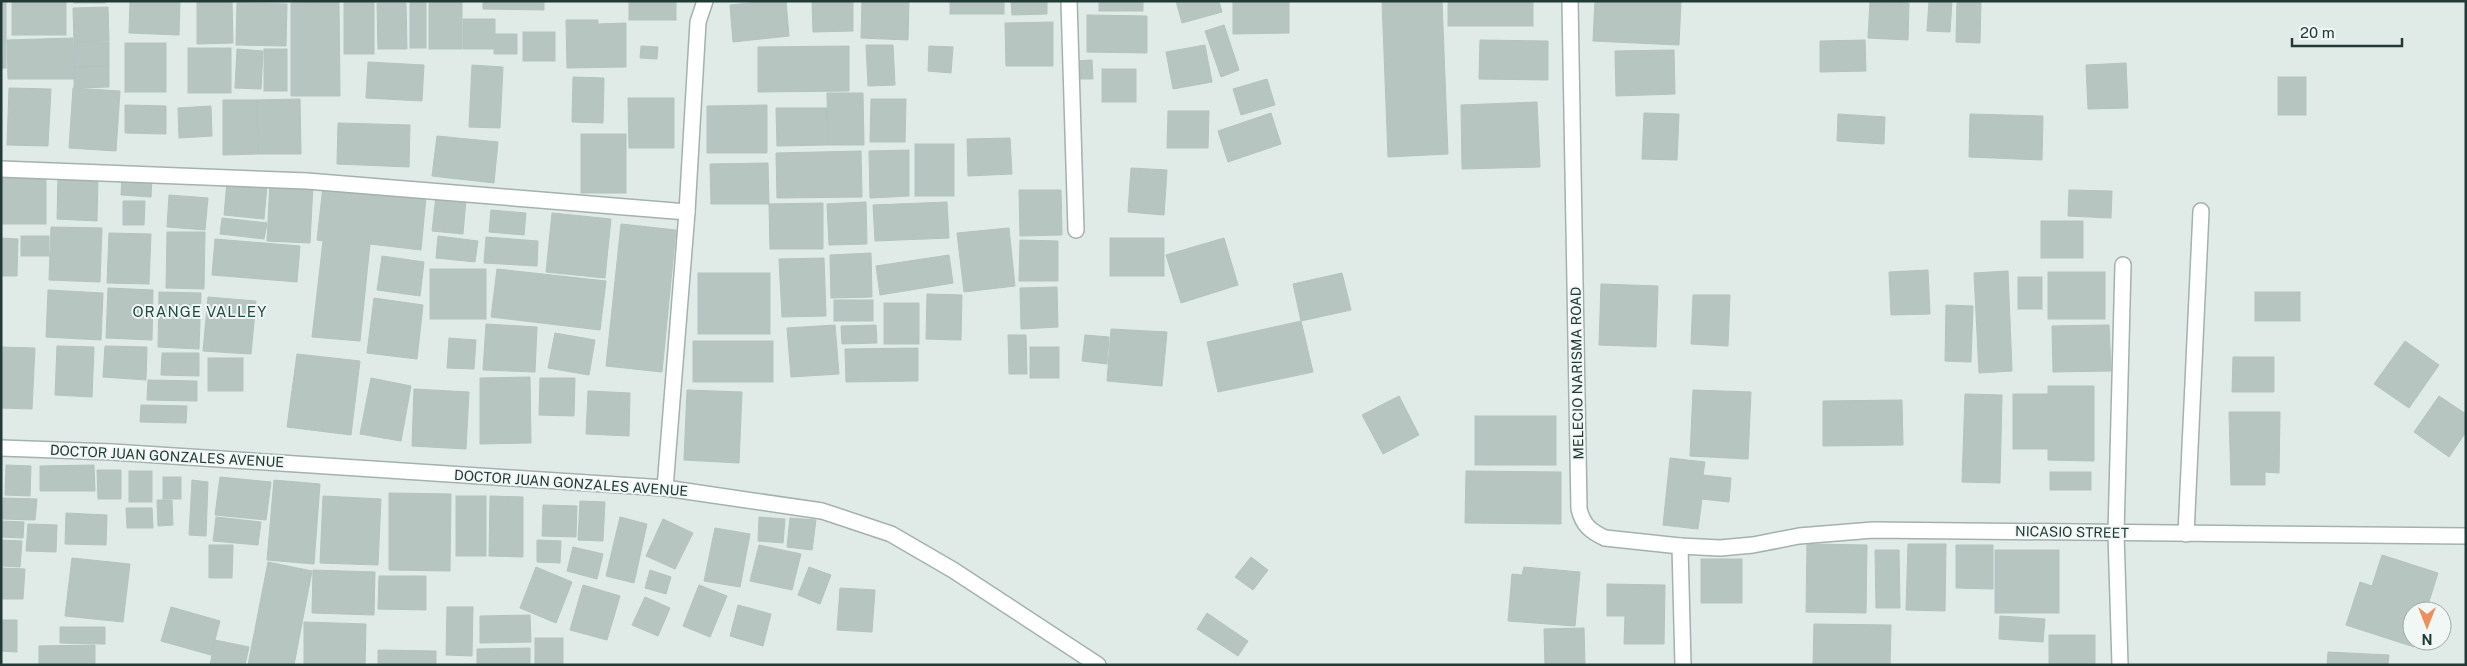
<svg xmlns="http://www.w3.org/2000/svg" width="2467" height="666" font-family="'Public Sans',sans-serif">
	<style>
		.building { fill: #b6c5c0; stroke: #b3c4bf }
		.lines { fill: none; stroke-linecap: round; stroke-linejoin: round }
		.street-casing { stroke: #a3b2ae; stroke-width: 18 }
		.street { stroke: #fff; stroke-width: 15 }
		.labels { text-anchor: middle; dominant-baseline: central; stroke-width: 4; stroke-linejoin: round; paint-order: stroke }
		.street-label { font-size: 14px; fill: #223a36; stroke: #f1f7f5 }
		.neighbourhood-label { font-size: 15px; letter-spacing: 1px; fill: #1f4b45; stroke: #f1f7f5 }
	</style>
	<rect width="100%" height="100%" fill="#e0eae7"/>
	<!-- building -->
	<g class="building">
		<rect x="1" y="1" width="5" height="67"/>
		<rect x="12" y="1" width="54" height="34"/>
		<rect x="74" y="1" width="31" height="2"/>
		<path d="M130,1H180L179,35L129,33Z"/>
		<path d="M197,1H232L233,43L197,44Z"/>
		<rect x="344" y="1" width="30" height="53"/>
		<rect x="410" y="1" width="16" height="47"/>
		<rect x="429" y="1" width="33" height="48"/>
		<path d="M483,1H544V10L483,9Z"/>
		<rect x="629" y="1" width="47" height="19"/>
		<path d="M769,1H786L789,36L733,42L730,5Z"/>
		<path d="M812,1H853V31L813,32Z"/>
		<path d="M862,1H909L908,40L861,38Z"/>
		<rect x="950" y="1" width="54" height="13"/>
		<path d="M1011,1H1047V14L1012,15Z"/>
		<rect x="1099" y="1" width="44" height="10"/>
		<path d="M1176,1H1219L1222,12L1182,23Z"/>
		<path d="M1233,1H1289V33L1233,34Z"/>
		<path d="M1382,1H1442L1448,154L1388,157Z"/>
		<rect x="1448" y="1" width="85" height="25"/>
		<path d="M1595,1H1681L1679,45L1593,41Z"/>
		<path d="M1870,1L1909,3L1908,40L1868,38Z"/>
		<path d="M1929,1H1952L1950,32L1927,31Z"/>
		<path d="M1957,1H1981L1980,43L1956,42Z"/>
		<path d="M339,2L340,96H291V3Z"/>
		<path d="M237,3L287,4L286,46L236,45Z"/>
		<path d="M377,3H406L407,49H378Z"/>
		<path d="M108,7L109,41L74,42L73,8Z"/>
		<path d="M1087,15L1147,16V53L1087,52Z"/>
		<path d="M463,19H495V34H517V54H494V49H463Z"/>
		<path d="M566,20H598V24L626,23V67L567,68Z"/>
		<path d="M1053,22V66H1006L1005,23Z"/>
		<path d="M1224,25L1239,70L1221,77L1205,31Z"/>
		<rect x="523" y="32" width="32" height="29"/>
		<path d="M73,38L74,79H8L7,40Z"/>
		<path d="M1480,40L1548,41V80L1479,79Z"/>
		<path d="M1865,40L1866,71L1820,72V41Z"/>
		<path d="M74,42H109V66L74,67Z"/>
		<rect x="125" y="43" width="41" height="49"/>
		<path d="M866,45H893L895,85L868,86Z"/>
		<path d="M1205,45L1212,82L1173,89L1166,52Z"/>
		<path d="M641,46L658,47L657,59L640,58Z"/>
		<path d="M849,46V91L758,92V47Z"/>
		<path d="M929,46L953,47L951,73L928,71Z"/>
		<rect x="188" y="48" width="43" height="45"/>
		<path d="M237,49L263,51L261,89L235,88Z"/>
		<rect x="264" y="49" width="23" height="42"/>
		<path d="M1674,50L1675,94L1616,96L1615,51Z"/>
		<path d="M1092,60L1093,79H1076L1075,61Z"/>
		<path d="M368,62L424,65L422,101L366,98Z"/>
		<path d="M2126,63L2128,108L2088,109L2086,65Z"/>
		<path d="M472,65L503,67L500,128L469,127Z"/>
		<path d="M109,66V87L74,88V67Z"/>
		<rect x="1102" y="69" width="34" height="33"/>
		<path d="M573,77L604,78L603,123L572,122Z"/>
		<rect x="2278" y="77" width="28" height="38"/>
		<path d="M1267,79L1275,105L1241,115L1233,89Z"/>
		<path d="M9,88L51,89L48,146L7,145Z"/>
		<path d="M73,88L120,91L116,151L69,148Z"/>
		<path d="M827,93H863L864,145H828Z"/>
		<path d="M628,98H674V148H629Z"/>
		<path d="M300,99L301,154H258L257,100Z"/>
		<path d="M871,99H906L905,142H870Z"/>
		<path d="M223,100H257L258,154L223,155Z"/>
		<path d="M1537,102L1540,167L1462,169L1461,105Z"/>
		<path d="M125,105L166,106V134L125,133Z"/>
		<path d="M767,105V153H707V106Z"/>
		<path d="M211,106L212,136L179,138L178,108Z"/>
		<path d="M776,108H827L828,145L777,146Z"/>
		<path d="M1168,111H1209L1208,148H1167Z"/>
		<path d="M1271,113L1281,144L1228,162L1218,131Z"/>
		<path d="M1644,113L1679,114L1677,160L1642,159Z"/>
		<path d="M1838,114L1885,117L1884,144L1837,141Z"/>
		<path d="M1970,114L2043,116L2042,160L1969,157Z"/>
		<path d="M338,123L410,125L409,167L337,164Z"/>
		<rect x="581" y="134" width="45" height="59"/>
		<path d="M437,136L498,142L494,183L432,176Z"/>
		<path d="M1010,138L1012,174L968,176L967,139Z"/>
		<rect x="915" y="144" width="39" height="52"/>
		<path d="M909,150V196L870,198L869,151Z"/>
		<path d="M861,151L862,197L777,198L776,153Z"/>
		<path d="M768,163L769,204H711L710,164Z"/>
		<path d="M1131,168L1167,170L1164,215L1128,212Z"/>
		<rect x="1" y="174" width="45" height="50"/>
		<path d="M58,176L98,177L97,221L57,219Z"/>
		<path d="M122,176L152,177L151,197L121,195Z"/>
		<path d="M227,182L267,185L264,219L224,215Z"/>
		<path d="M270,182L313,184L310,243L267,241Z"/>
		<path d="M323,186L426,197L421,250L370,244L360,341L312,337L323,241L317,240Z"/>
		<path d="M1019,190H1061L1062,235L1020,236Z"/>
		<path d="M2069,190L2112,191L2111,218L2068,216Z"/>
		<path d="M169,195L208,198L205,230L167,227Z"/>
		<path d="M436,196L466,199L463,234L432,231Z"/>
		<path d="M123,201H145L144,225H123Z"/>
		<path d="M866,202L867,244L829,245L827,204Z"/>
		<path d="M947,202L949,238L875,241L873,205Z"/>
		<path d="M823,203V249H770L769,204Z"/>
		<path d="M491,210L526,213L524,235L489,232Z"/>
		<path d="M552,213L611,219L605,278L546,272Z"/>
		<path d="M222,218L267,223L264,239L220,234Z"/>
		<rect x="2041" y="221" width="42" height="37"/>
		<path d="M621,224L676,230L662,372L606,366Z"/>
		<path d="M51,227L102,228L100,282L49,280Z"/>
		<path d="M1009,228L1015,286L964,292L957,233Z"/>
		<path d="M167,232H205L204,289L166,288Z"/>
		<path d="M109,233L151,234L149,284L107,283Z"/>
		<rect x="21" y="236" width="28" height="20"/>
		<path d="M438,236L478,241L475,262L436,258Z"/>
		<path d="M486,237L538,241L537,266L484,263Z"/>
		<path d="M1,238L18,239L17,276H1Z"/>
		<rect x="1110" y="238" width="54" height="38"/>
		<path d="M1224,238L1238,285L1181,303L1166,255Z"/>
		<path d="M215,239L300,246L297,282L212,275Z"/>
		<path d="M1020,240L1058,241V281H1019Z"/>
		<path d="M871,253L872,297L831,298L830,255Z"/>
		<path d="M949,255L953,283L880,295L876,266Z"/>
		<path d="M382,256L424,262L420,296L377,290Z"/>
		<path d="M824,258L826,316L782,317L779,259Z"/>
		<rect x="430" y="269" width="56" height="50"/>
		<path d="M497,269L606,281L600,330L491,317Z"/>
		<path d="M1928,270L1930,314L1891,315L1889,272Z"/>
		<path d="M2008,271L2012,371L1979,373L1974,273Z"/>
		<rect x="2048" y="272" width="57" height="47"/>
		<rect x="698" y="273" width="72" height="61"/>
		<path d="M1342,273L1351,310L1301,321L1293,284Z"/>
		<rect x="2018" y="277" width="24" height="32"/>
		<path d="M1601,284L1658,286L1656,347L1599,345Z"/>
		<path d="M1057,287L1058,327L1021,329L1020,288Z"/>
		<path d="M108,288L153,290L152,340L106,338Z"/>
		<path d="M48,290L103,293L101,340L46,337Z"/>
		<path d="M159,292L201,293L199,349L158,347Z"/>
		<rect x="2255" y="292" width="45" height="29"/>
		<path d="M927,294L962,295L961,340L926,339Z"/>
		<path d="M1693,295H1730L1728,346L1691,344Z"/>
		<path d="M208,297L256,301L251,354L203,351Z"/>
		<path d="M374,298L423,305L417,359L367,353Z"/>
		<rect x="834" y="300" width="39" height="21"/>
		<rect x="884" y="303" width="35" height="41"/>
		<path d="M1946,305L1973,306L1971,362L1945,361Z"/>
		<path d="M1301,321L1313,372L1218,392L1207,342Z"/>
		<path d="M486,324L537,327L535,372L483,370Z"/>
		<path d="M835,325L839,374L791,377L787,328Z"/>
		<path d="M876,325L877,343L842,344L841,326Z"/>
		<path d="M2109,325L2111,371L2053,372L2052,326Z"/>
		<path d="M1111,329L1167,332L1162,386L1107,381Z"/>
		<path d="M555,333L595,340L589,375L548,368Z"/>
		<path d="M1008,335H1026L1027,374H1009Z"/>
		<path d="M1085,335L1109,337L1107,364L1082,361Z"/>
		<path d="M449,338L476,340L474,369L447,368Z"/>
		<rect x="693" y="341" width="80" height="41"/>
		<path d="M2405,341L2439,365L2409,408L2374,384Z"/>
		<path d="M57,346L94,347L92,397L55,395Z"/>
		<path d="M105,346L147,347L146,380L103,377Z"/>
		<path d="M1,347L35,348L32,409L1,408Z"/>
		<rect x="1030" y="347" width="29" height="31"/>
		<path d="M918,348V381L846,382L845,349Z"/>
		<path d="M162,353H199V376L161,375Z"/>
		<path d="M297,354L360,361L351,435L287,427Z"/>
		<path d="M2233,357H2274V392H2232Z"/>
		<rect x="208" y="358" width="35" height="33"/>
		<path d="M530,377L531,443L480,444V378Z"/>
		<path d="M371,378L411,386L401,441L360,434Z"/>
		<path d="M540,378H575L574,416L539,415Z"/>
		<path d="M148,380L197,381V401L147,400Z"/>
		<path d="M2048,386H2094V461L2048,460Z"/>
		<path d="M414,389L469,392L466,449L412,446Z"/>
		<path d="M687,390L742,392L739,463L684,460Z"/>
		<path d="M1693,390L1751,392L1748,459L1690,456Z"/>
		<path d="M588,391L630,393L629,436L586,434Z"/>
		<path d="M1965,394L2002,395L2000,483L1962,482Z"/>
		<rect x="2013" y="394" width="35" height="55"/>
		<path d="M1399,396L1419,435L1383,454L1362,415Z"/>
		<path d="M2439,396L2466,414V432L2449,457L2414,432Z"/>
		<path d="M1902,400L1903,445L1823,446V401Z"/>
		<path d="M141,405L187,406L186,423L140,422Z"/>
		<path d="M2229,412H2280L2279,473L2265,472V485H2231Z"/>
		<rect x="1475" y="416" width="81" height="49"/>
		<path d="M1670,458L1705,462L1703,475L1731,478L1729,502L1702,499L1698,529L1663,525Z"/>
		<path d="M6,465L31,466L30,496L5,495Z"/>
		<path d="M94,465L95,491H40V466Z"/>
		<path d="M97,470H121V499H98Z"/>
		<rect x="129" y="471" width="23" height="31"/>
		<path d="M1466,471L1561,472V524L1465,523Z"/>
		<rect x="2050" y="472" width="41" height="18"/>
		<rect x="163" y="477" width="18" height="22"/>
		<path d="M220,477L271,482L266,520L215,515Z"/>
		<path d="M192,480L208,482L206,536L189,535Z"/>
		<path d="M274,480L320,484L314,564L267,560Z"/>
		<path d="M389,493L451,494L450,571L389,570Z"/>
		<path d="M323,496L381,499L378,565L320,563Z"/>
		<rect x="456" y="496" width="30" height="60"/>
		<path d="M490,496L523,497V557L489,556Z"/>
		<path d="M3,498L37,499L35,520L2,519Z"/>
		<path d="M157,500H172L173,525L158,526Z"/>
		<path d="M580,501L605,502L603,541L578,540Z"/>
		<path d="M543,505L577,506L576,537L542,536Z"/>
		<path d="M126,508H152L153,528H127Z"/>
		<path d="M66,513L107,515L106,545L65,544Z"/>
		<path d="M216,517L261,522L258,545L213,541Z"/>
		<path d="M620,517L647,524L634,583L606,576Z"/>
		<path d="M759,517L785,519L783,543L758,541Z"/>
		<path d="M790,518L816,520L812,550L787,547Z"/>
		<path d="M663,519L693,533L675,569L646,556Z"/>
		<path d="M1,521L24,522L23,538L1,537Z"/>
		<path d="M28,524L57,525L56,552L26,551Z"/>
		<path d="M715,528L750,534L740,587L704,581Z"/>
		<path d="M1,540L22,541L20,567L1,566Z"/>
		<path d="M537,540L561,541L560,563L537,562Z"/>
		<path d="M1807,544L1867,545L1866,613L1806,612Z"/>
		<path d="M1908,544H1946L1945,611L1906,610Z"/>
		<path d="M209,545H233L232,578H209Z"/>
		<path d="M759,545L801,554L792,590L750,581Z"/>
		<path d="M1956,545H1993V589L1956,588Z"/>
		<path d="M573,547L603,554L597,579L567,571Z"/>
		<path d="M1875,550H1899L1900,608H1876Z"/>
		<rect x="1995" y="550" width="64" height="63"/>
		<path d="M2382,555L2438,573L2426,611H2412V641H2416L2414,647L2346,625L2360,582L2372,586Z"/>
		<path d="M1251,557L1268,570L1253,590L1235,577Z"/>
		<path d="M72,558L130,564L123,622L65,616Z"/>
		<rect x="1701" y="559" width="41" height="44"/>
		<path d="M268,562L312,571L294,665H248Z"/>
		<path d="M536,567L572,582L556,623L520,608Z"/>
		<path d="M809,567L831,575L820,604L798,595Z"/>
		<path d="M1524,567L1580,572L1575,626L1508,621L1512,574L1522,575Z"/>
		<path d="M1,568L25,569L23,599H1Z"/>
		<path d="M313,570L375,572L374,615L312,613Z"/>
		<path d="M650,570L671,577L666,594L645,588Z"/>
		<path d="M379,576H426V610L378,609Z"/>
		<path d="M1607,584L1665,585L1664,644H1624L1625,616H1607Z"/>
		<path d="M583,585L620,596L607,640L570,630Z"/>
		<path d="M699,585L727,596L710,637L683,626Z"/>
		<path d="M840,588L875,590L872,632L837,630Z"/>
		<path d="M645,597L670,608L658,636L632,625Z"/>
		<path d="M738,605L771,614L763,646L730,636Z"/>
		<path d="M171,607L220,621L211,655L161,641Z"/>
		<path d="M447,607H473L472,656L446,655Z"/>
		<path d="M1207,613L1248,641L1238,656L1197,629Z"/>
		<path d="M530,615L531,642L480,643V616Z"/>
		<path d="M2000,616L2045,619L2043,642L1999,639Z"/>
		<path d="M1,620H17V652L1,651Z"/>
		<path d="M304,622L366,624L365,665H304Z"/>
		<path d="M1814,624L1891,625L1890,665L1813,664Z"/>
		<path d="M60,627H105V644L60,643Z"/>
		<path d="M1584,628L1585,665H1545L1544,629Z"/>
		<rect x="2049" y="635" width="46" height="30"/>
		<rect x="535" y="638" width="28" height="26"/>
		<path d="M215,640L249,647L245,665H210Z"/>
		<path d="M95,645V665H39V646Z"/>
		<path d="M530,648V665H477V649Z"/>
		<path d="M378,650L436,651V665H378Z"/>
		<path d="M2328,652L2389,655L2388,665H2327Z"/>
	</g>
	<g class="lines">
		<defs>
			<g id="street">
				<path d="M1069,1L1076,230"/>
				<path d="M1570,1L1579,509C1583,525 1590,531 1605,538L1680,546L1683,665"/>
				<path d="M1,169L307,181L687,212"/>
				<path d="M1,448L112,452L665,488L822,511L891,534L953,570L1098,665"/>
				<path d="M665,488L687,212L698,22L705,1"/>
				<path d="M2186,534L2201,211"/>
				<path d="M1680,546L1720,548L1753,545L1799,536L1873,530L2466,536"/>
				<path d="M2120,665L2116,533L2123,265"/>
			</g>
		</defs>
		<!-- street casing -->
		<use href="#street" class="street-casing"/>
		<!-- street -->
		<use href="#street" class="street"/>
	</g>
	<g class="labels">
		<!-- street labels -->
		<g class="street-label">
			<text transform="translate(1577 373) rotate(-91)">MELECIO NARISMA ROAD</text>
			<text transform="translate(167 456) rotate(3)">DOCTOR JUAN GONZALES AVENUE</text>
			<text transform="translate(571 483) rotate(4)">DOCTOR JUAN GONZALES AVENUE</text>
			<text transform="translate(2072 532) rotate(1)">NICASIO STREET</text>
		</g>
		<!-- neighbourhood labels -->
		<g class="neighbourhood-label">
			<text x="200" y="311">ORANGE VALLEY</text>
		</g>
	</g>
	<!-- border -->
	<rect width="2467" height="666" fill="none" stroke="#223a36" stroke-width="5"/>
	<!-- north arrow -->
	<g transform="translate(2427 626) rotate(180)"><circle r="24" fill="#f1f7f5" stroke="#9eaba9"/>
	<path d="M0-4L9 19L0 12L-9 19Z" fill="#ec8f5d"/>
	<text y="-8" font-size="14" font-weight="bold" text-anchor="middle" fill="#223a36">N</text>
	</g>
	<!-- scale -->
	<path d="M2292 38v8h110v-8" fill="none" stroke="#223a36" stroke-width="2.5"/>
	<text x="2300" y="38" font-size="15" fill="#223a36" stroke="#f1f7f5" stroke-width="4" paint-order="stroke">20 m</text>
</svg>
